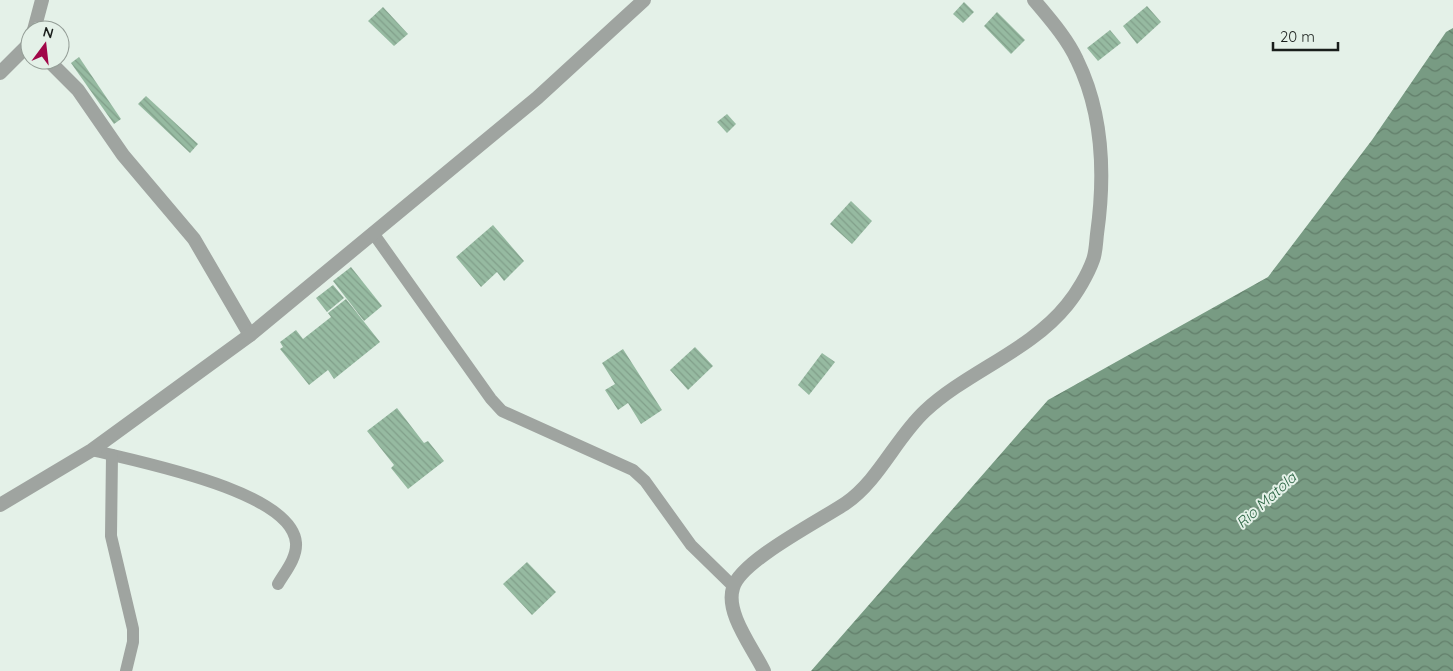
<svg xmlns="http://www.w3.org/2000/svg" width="1453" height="671" font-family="Quicksand,sans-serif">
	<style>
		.water { fill: url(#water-waves) }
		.building { fill: url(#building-back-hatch) }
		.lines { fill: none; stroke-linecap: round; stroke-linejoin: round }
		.service { stroke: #9fa4a0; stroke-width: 12 }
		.minor { stroke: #9fa4a0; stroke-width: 14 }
		.labels { text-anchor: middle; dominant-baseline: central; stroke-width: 4; stroke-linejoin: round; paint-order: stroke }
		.water-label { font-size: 15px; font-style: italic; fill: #2a6442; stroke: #e4f1e8 }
	</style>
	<defs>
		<pattern id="water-waves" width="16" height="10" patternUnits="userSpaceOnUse" patternTransform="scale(1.25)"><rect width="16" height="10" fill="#789b83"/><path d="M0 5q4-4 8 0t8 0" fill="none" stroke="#627e6a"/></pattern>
		<pattern id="building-back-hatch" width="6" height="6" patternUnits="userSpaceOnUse" patternTransform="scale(1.25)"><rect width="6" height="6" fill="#96baa1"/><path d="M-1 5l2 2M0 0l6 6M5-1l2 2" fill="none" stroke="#819f8a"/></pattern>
	</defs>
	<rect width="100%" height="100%" fill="#e4f1e8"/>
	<!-- water -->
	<path class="water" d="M1453,28V671H811L1048,400L1268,277L1372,140L1446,32Z"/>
	<!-- building -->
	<g class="building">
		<path d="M964,2L974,12L963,23L953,14Z"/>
		<path d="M1147,6L1161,22L1137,44L1123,26Z"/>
		<path d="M383,7L408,34L394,46L368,21Z"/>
		<path d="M997,12L1025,40L1011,54L984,26Z"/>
		<path d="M1110,30L1121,43L1098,61L1087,48Z"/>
		<path d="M79,57L121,119L114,124L71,63Z"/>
		<path d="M146,96L198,144L190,153L138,104Z"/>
		<path d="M727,114L736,124L727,133L717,122Z"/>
		<path d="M851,201L872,221L852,244L830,224Z"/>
		<path d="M493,225L524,261L504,281L497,272L481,287L456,257Z"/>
		<path d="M351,267L382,306L364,321L333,281Z"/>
		<path d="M333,285L344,298L327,312L316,298Z"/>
		<path d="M346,299L380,342L334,379L328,370L309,385L280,349L283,347L280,342L296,330L303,339L331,317L328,313Z"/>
		<path d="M695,347L713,366L688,390L670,370Z"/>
		<path d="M623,349L662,410L641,424L628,403L618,410L605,390L615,384L602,363Z"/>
		<path d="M822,353L835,362L809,395L798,385Z"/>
		<path d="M397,408L424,443L428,441L444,461L408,489L391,468L394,465L367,431Z"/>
		<path d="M527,562L556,592L532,615L503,584Z"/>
	</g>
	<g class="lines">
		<!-- service -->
		<g class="service">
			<path d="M373,233L491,399L502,411L633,470L645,481L691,545L733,586"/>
			<path d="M92,450C134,461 292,490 296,543C297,558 285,572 278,584"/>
			<path d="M112,455L111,536L133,629V642L126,671"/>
		</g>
		<!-- minor -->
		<g class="minor">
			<path d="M34,30L42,0"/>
			<path d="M48,60L78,90L123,155L194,239L250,335"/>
			<path d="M0,73L30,43"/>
			<path d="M0,505L92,450L250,335L537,98L644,0"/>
			<path d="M764,671C753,648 725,613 733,588C740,561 821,520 846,503C879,480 896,438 925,411C968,371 1030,351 1067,305C1077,293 1088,274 1093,260C1096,252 1096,242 1097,234C1105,177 1103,113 1077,60C1067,38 1049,18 1034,0"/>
		</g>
	</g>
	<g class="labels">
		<!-- water labels -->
		<g class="water-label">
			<text transform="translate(1266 500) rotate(-42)">Rio Matola</text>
		</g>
	</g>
	<!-- north arrow -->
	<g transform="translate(45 45) rotate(15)"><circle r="24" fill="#e4f1e8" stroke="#939d96"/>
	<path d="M0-4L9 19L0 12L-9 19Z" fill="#a10749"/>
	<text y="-8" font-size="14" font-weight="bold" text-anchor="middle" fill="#191e1b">N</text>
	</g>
	<!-- scale -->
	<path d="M1273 42v8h65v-8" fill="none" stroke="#191e1b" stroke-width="2.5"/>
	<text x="1280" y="42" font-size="15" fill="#191e1b" stroke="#e4f1e8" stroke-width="4" paint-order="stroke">20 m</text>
</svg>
